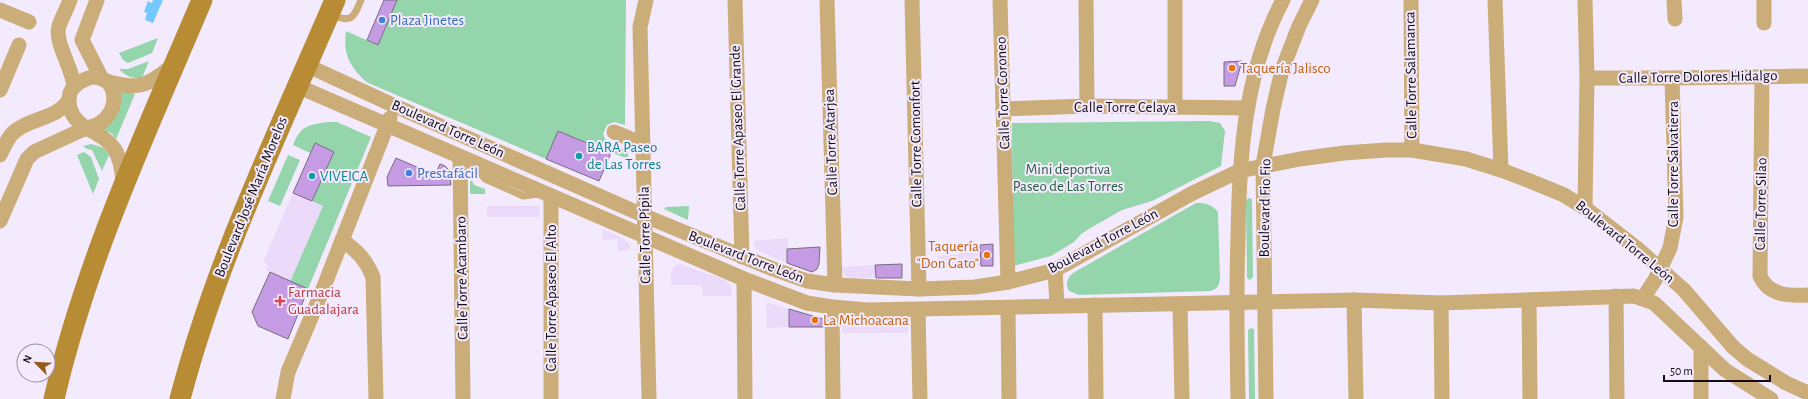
<svg xmlns="http://www.w3.org/2000/svg" width="1808" height="399" font-family="'Alegreya Sans',sans-serif">
	<style>
		.built { fill: #ebdaf9 }
		.green { fill: #94d5ac }
		.water { fill: #75c9fc }
		.building { fill: #c59ce4; stroke: #776b80 }
		.lines { fill: none; stroke-linecap: round; stroke-linejoin: round }
		.lane { stroke: #caad79; stroke-width: 7 }
		.street { stroke: #caad79; stroke-width: 15 }
		.secondary { stroke: #b78c35; stroke-width: 21 }
		.shop-dot { fill: #3f7fe0; stroke: #f4eafd; stroke-width: 1.5 }
		.food-dot { fill: #e8710a; stroke: #f4eafd; stroke-width: 1.5 }
		.culture-dot { fill: #0f9aa8; stroke: #f4eafd; stroke-width: 1.5 }
		.health-dot { fill: #e0444e; stroke: #f4eafd; stroke-width: 1.5 }
		.labels { text-anchor: middle; dominant-baseline: central; stroke-width: 4; stroke-linejoin: round; paint-order: stroke }
		.shop-label { font-size: 15px; fill: #366cbe; stroke: #f4eafd; text-anchor: start }
		.food-label { font-size: 15px; fill: #c56008; stroke: #f4eafd; text-anchor: start }
		.street-label { font-size: 15px; fill: #120d15; stroke: #f4eafd }
		.culture-label { font-size: 15px; fill: #0d838f; stroke: #f4eafd; text-anchor: start }
		.park-label { font-size: 15px; fill: #215e3d; stroke: #f4eafd }
		.health-label { font-size: 15px; fill: #be3a42; stroke: #f4eafd; text-anchor: start }
	</style>
	<rect width="100%" height="100%" fill="#f4eafd"/>
	<!-- built -->
	<g class="built">
		<path d="M293,193L323,206L290,282L266,270L268,265L263,262Z"/>
		<path d="M487,206H539L540,217H487Z"/>
		<path d="M602,229L623,238L630,245V250L618,251L617,239L603,240Z"/>
		<path d="M788,238L787,263L759,251L755,247L754,241Z"/>
		<path d="M980,245L981,266L939,267L938,256L960,254L959,246Z"/>
		<path d="M680,264L726,280L731,286L732,296H703L701,285H671V272L675,265Z"/>
		<path d="M875,265L876,278H850L845,276L841,267Z"/>
		<path d="M766,302L789,309V327L767,328Z"/>
		<path d="M846,320H908V333H842V326Z"/>
	</g>
	<!-- green -->
	<g class="green">
		<path d="M397,0H626L625,125L614,122L607,125L603,134L607,143L628,151V159L558,131L546,159L366,82C349,65 343,55 346,31L378,45Z"/>
		<path d="M158,38L152,53L128,63L123,60L119,53Z"/>
		<path d="M149,61L142,78C133,79 125,76 119,69H128Z"/>
		<path d="M122,90L135,94L116,139L111,133L103,130L116,93Z"/>
		<path d="M1209,121L1220,123L1225,131L1221,166L1152,201L1122,210L1094,226L1081,234L1074,242L1051,256L1013,266L1012,123Z"/>
		<path d="M328,122H337L371,137L308,289L290,282L323,206L312,201L334,152L315,143L310,153L293,145C301,125 308,125 328,122Z"/>
		<path d="M91,144L104,148L109,155L102,171L92,150L87,149L83,146Z"/>
		<path d="M84,152L91,157L99,179L93,194L77,155Z"/>
		<path d="M288,155L300,160L280,206L268,201Z"/>
		<path d="M470,181H472L474,185L485,189V194H470Z"/>
		<path d="M1249,198L1252,199L1253,277L1250,280L1247,278L1246,200Z"/>
		<path d="M1196,203C1206,203 1211,204 1218,212L1220,279C1219,286 1217,289 1210,291L1079,295L1069,291C1065,284 1067,278 1073,273Z"/>
		<path d="M689,206L688,220L664,209L666,207Z"/>
		<path d="M1251,328L1254,329L1255,399H1249L1248,330Z"/>
	</g>
	<!-- water -->
	<path class="water" d="M153,0H163L153,23L145,20L147,13L144,12L148,1L152,3Z"/>
	<!-- building -->
	<g class="building">
		<path d="M384,0H397L378,45L367,40Z"/>
		<path d="M1242,61L1235,86H1224V62Z"/>
		<path d="M558,131L611,153L599,181L546,159Z"/>
		<path d="M315,143L334,152L312,201L293,193Z"/>
		<path d="M396,158L435,175L440,164L445,166L449,170L451,185L388,186L387,177Z"/>
		<path d="M993,244V266H981L980,245Z"/>
		<path d="M820,247L819,264L817,269L812,272L787,263V249Z"/>
		<path d="M902,264V278H876L875,265Z"/>
		<path d="M270,272L308,289L288,339L258,326L252,312Z"/>
		<path d="M789,309L823,319V327H789Z"/>
	</g>
	<g class="lines">
		<!-- lane -->
		<g class="lane">
			<path d="M331,15C351,22 353,20 361,0"/>
			<path d="M475,167L485,179L523,196L539,194"/>
		</g>
		<!-- street -->
		<g class="street">
			<path d="M70,0C67,9 62,17 59,26C54,43 73,68 74,87"/>
			<path d="M97,0L82,40L102,79"/>
			<path d="M646,0L640,27L649,399"/>
			<path d="M735,0L742,257"/>
			<path d="M827,0L835,285"/>
			<path d="M912,0L919,289"/>
			<path d="M1000,0L1008,282"/>
			<path d="M1086,0L1087,106"/>
			<path d="M1175,0V106"/>
			<path d="M1411,0L1412,150"/>
			<path d="M1495,0L1501,170"/>
			<path d="M1674,0L1675,19"/>
			<path d="M1764,0V23"/>
			<path d="M0,10L29,22"/>
			<path d="M306,65L395,106L645,216L773,269L807,281L835,285L919,289L975,287L1008,282L1055,270L1191,194L1239,171L1300,159L1344,153L1386,150H1412L1466,159L1501,170L1530,181L1564,195L1585,208L1639,250L1684,290L1733,347L1747,359L1786,383L1808,393"/>
			<path d="M1762,76L1760,276C1769,296 1789,296 1808,295"/>
			<path d="M1587,78H1672L1808,76"/>
			<path d="M106,81C138,91 148,86 173,65"/>
			<path d="M297,86L744,279L807,303L832,307L868,310L1354,300L1441,303L1634,296L1654,303L1725,370L1771,399"/>
			<path d="M0,90L19,45"/>
			<path d="M1003,109L1087,106L1247,108"/>
			<path d="M614,132L643,144"/>
			<path d="M0,155C4,147 7,138 14,132C29,118 59,119 69,99C69,99 70,94 70,93C73,85 86,77 95,77C122,78 121,123 86,128C75,120 69,113 69,99"/>
			<path d="M460,157L463,399"/>
			<path d="M551,197V399"/>
			<path d="M1585,208L1587,78L1585,0"/>
			<path d="M0,221L27,159L34,152L86,128C114,141 121,152 123,183"/>
			<path d="M342,240C357,251 365,258 373,277L376,399"/>
			<path d="M1055,270L1057,305"/>
			<path d="M744,279L745,399"/>
			<path d="M1616,296L1617,399"/>
			<path d="M1643,298L1655,280L1670,248L1676,217L1672,78"/>
			<path d="M1354,300L1356,399"/>
			<path d="M1529,301L1530,399"/>
			<path d="M1441,303L1442,399"/>
			<path d="M1095,305L1096,399"/>
			<path d="M1180,305L1182,399"/>
			<path d="M832,307L833,399"/>
			<path d="M1008,308L1009,399"/>
			<path d="M918,310L920,399"/>
			<path d="M283,399L288,372L321,294L390,118"/>
			<path d="M1238,399C1237,345 1236,292 1238,239C1239,158 1244,73 1283,0"/>
			<path d="M1266,399L1263,165L1273,109L1282,70L1299,26L1312,0"/>
			<path d="M1701,399V347"/>
		</g>
		<!-- secondary -->
		<g class="secondary">
			<path d="M54,399C86,260 147,130 202,0"/>
			<path d="M180,399C216,261 279,131 335,0"/>
		</g>
	</g>
	<!-- markers -->
	<g class="shop-dot">
		<circle cx="382" cy="20" r="4"/>
		<circle cx="409" cy="173" r="4"/>
	</g>
	<g class="food-dot">
		<circle cx="1232" cy="68" r="4"/>
		<circle cx="987" cy="255" r="4"/>
		<circle cx="815" cy="320" r="4"/>
	</g>
	<g class="culture-dot">
		<circle cx="579" cy="156" r="4"/>
		<circle cx="312" cy="176" r="4"/>
	</g>
	<path class="health-dot" d="M278 295h4v4h4v4h-4v4h-4v-4h-4v-4h4z"/>
	<g class="labels">
		<!-- shop labels -->
		<g class="shop-label">
			<text x="390" y="20">Plaza Jinetes</text>
			<text x="417" y="173">Prestafácil</text>
		</g>
		<!-- food labels -->
		<g class="food-label">
			<text x="1240" y="68">Taquería Jalisco</text>
			<text x="979" y="246" text-anchor="end">Taquería<tspan x="979" dy="17">"Don Gato"</tspan></text>
			<text x="823" y="320">La Michoacana</text>
		</g>
		<!-- street labels -->
		<g class="street-label">
			<text transform="translate(1411 75) rotate(-91)">Calle Torre Salamanca</text>
			<text transform="translate(1698 77) rotate(-1)">Calle Torre Dolores Hidalgo</text>
			<text transform="translate(1003 93) rotate(-92)">Calle Torre Coroneo</text>
			<text x="1125" y="107">Calle Torre Celaya</text>
			<text transform="translate(738 128) rotate(-92)">Calle Torre Apaseo El Grande</text>
			<text transform="translate(448 129) rotate(24)">Boulevard Torre León</text>
			<text transform="translate(831 142) rotate(-92)">Calle Torre Atarjea</text>
			<text transform="translate(916 144) rotate(-91)">Calle Torre Comonfort</text>
			<text transform="translate(1673 164) rotate(-90)">Calle Torre Salvatierra</text>
			<text transform="translate(251 197) rotate(-68)">Boulevard José María Morelos</text>
			<text transform="translate(1761 204) rotate(-89)">Calle Torre Silao</text>
			<text transform="translate(1265 208) rotate(-89)">Boulevard Fio Fio</text>
			<text transform="translate(645 235) rotate(-91)">Calle Torre Pípila</text>
			<text transform="translate(1103 241) rotate(-28)">Boulevard Torre León</text>
			<text transform="translate(1625 242) rotate(39)">Boulevard Torre León</text>
			<text transform="translate(746 257) rotate(21)">Boulevard Torre León</text>
			<text transform="translate(462 278) rotate(-91)">Calle Torre Acambaro</text>
			<text transform="translate(551 298) rotate(-90)">Calle Torre Apaseo El Alto</text>
		</g>
		<!-- culture labels -->
		<g class="culture-label">
			<text x="587" y="147">BARA Paseo<tspan x="587" dy="17">de Las Torres</tspan></text>
			<text x="320" y="176">VIVEICA</text>
		</g>
		<!-- park labels -->
		<g class="park-label">
			<text x="1068" y="169">Mini deportiva<tspan x="1068" dy="17">Paseo de Las Torres</tspan></text>
		</g>
		<!-- health labels -->
		<g class="health-label">
			<text x="288" y="292">Farmacia<tspan x="288" dy="17">Guadalajara</tspan></text>
		</g>
	</g>
	<!-- north arrow -->
	<g transform="translate(36 363) rotate(294)"><circle r="19" fill="#f4eafd" stroke="#9a92a0"/>
	<path d="M0-3L7 15L0 10L-7 15Z" fill="#945819"/>
	<text y="-6" font-size="11" font-weight="bold" text-anchor="middle" fill="#120d15">N</text>
	</g>
	<!-- scale -->
	<path d="M1664 375v6h106v-6" fill="none" stroke="#120d15" stroke-width="2"/>
	<text x="1670" y="375" font-size="12" fill="#120d15" stroke="#f4eafd" stroke-width="3" paint-order="stroke">50 m</text>
</svg>
